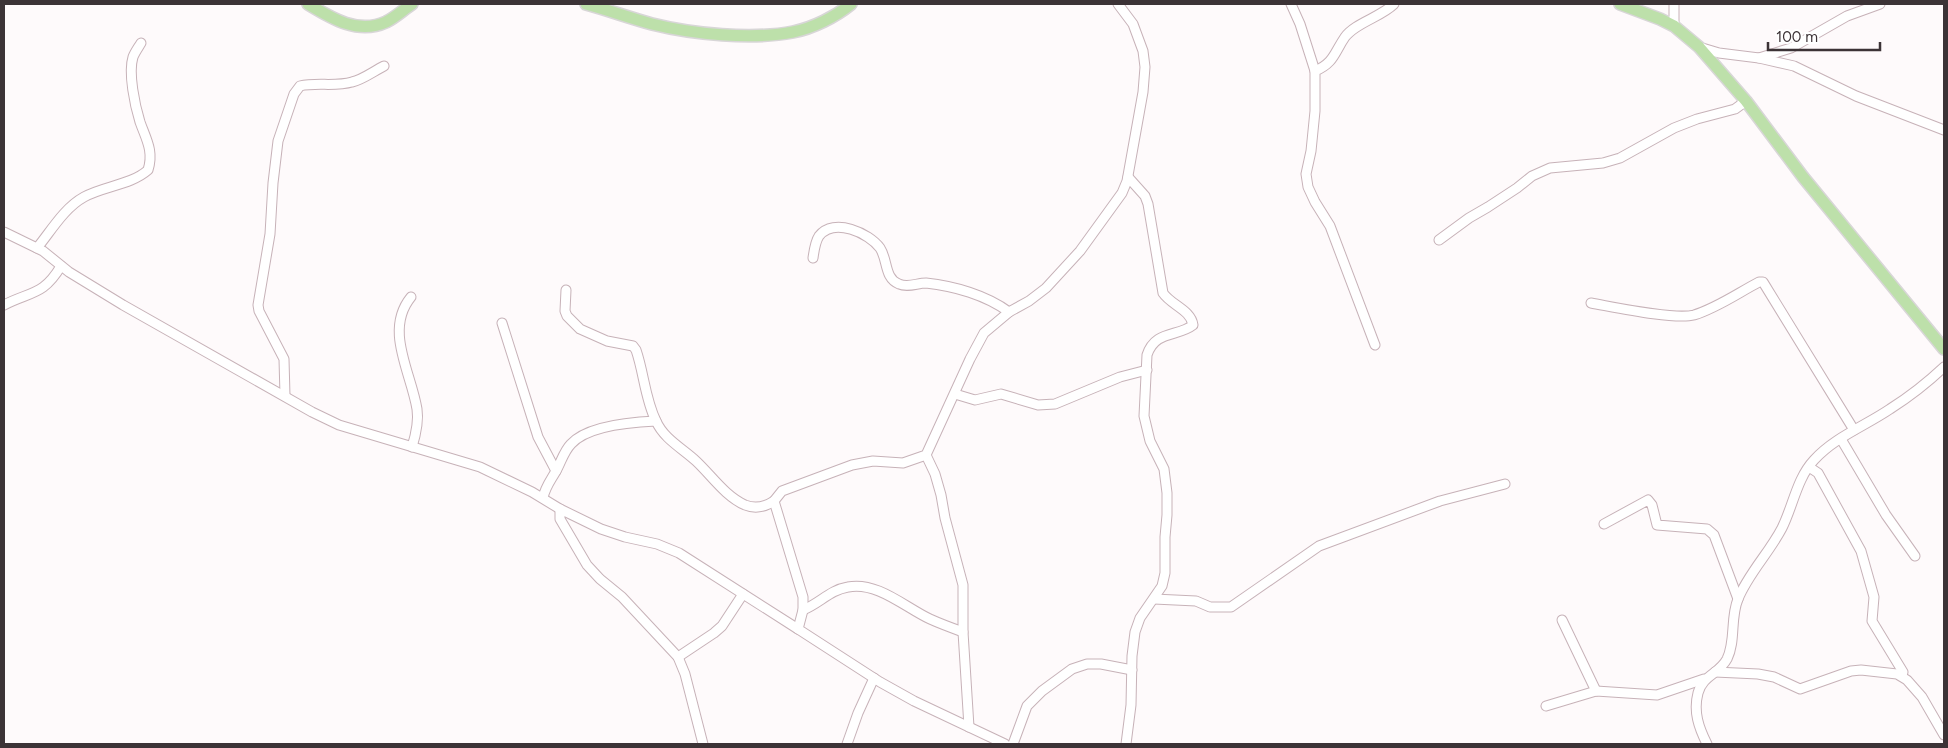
<svg xmlns="http://www.w3.org/2000/svg" width="1948" height="748" font-family="Figtree,sans-serif">
	<style>
		.lines { fill: none; stroke-linecap: round; stroke-linejoin: round }
		.minor-casing { stroke: #c7b2b8; stroke-width: 11 }
		.major-casing { stroke: #d8d6d7; stroke-width: 14 }
		.minor { stroke: #fff; stroke-width: 9 }
		.major { stroke: #bde0aa; stroke-width: 11 }
	</style>
	<rect width="100%" height="100%" fill="#fefafb"/>
	<g class="lines">
		<defs>
			<g id="minor">
				<path d="M1291,4L1300,24L1315,71"/>
				<path d="M1674,4V26"/>
				<path d="M1699,47L1719,53L1759,58L1794,66L1856,96L1944,130"/>
				<path d="M1759,58L1791,48L1847,16L1880,4"/>
				<path d="M4,232L43,251L69,272L123,305L312,412L339,425L480,467L532,492L560,509L601,529L625,537L657,544L679,553L798,629"/>
				<path d="M1439,240L1469,218L1488,207L1517,188L1532,176L1550,168L1603,163L1620,158L1674,128L1697,119L1735,109L1746,101"/>
				<path d="M37,248C51,231 64,208 84,197C104,186 131,185 148,170C154,151 146,139 140,122C135,106 128,73 133,57C135,52 138,48 141,43"/>
				<path d="M813,258C814,251 815,242 819,236C834,217 869,233 880,248C888,260 884,278 899,284C908,288 917,283 926,283C954,286 986,295 1009,312"/>
				<path d="M566,290L565,311L567,316L580,329L607,341L633,346L636,350C644,373 645,399 656,421C664,439 682,448 696,461C712,476 725,496 745,505C755,509 765,507 774,501"/>
				<path d="M411,297C384,330 411,372 417,409C419,422 416,434 412,447"/>
				<path d="M1591,303C1614,307 1674,320 1694,315C1717,308 1738,293 1759,282H1763L1854,430"/>
				<path d="M4,305C31,291 43,296 61,266"/>
				<path d="M502,323L538,437L556,471"/>
				<path d="M1375,345L1330,226L1315,202L1308,187L1306,174L1311,151L1315,111V71C1334,63 1334,53 1345,37C1355,23 1381,17 1394,4"/>
				<path d="M955,394L975,400L1001,394L1038,405L1055,404L1120,377L1147,370"/>
				<path d="M285,396L284,359L259,311L258,305L270,234L273,183L278,141L294,94L300,86C317,82 335,87 352,82C362,80 374,71 384,66"/>
				<path d="M1841,439L1886,515L1915,556"/>
				<path d="M926,455L935,474L941,495L945,518L963,585V632L969,727"/>
				<path d="M1809,467L1818,473L1861,551L1874,597L1872,621L1903,672L1902,676"/>
				<path d="M543,498C545,487 551,480 556,471C561,462 564,451 571,444C588,425 633,422 656,421"/>
				<path d="M560,509V519L587,565L600,579L622,597L678,657L685,674L703,744"/>
				<path d="M1604,524L1648,500L1652,505L1657,525L1707,529L1714,535L1738,599"/>
				<path d="M1154,599L1196,601L1210,607H1231L1319,546L1440,501L1505,484"/>
				<path d="M803,610C820,603 830,590 848,587C877,581 906,608 930,619C941,624 952,628 963,632"/>
				<path d="M1562,620L1596,691"/>
				<path d="M678,657L714,633L722,626L743,594"/>
				<path d="M1715,672L1758,674L1774,677L1800,689L1851,671L1861,670L1897,674L1907,680L1922,697L1944,735"/>
				<path d="M1546,706L1596,691L1657,695L1704,679"/>
				<path d="M847,744L858,713L874,678"/>
				<path d="M1005,744L914,701L880,682L798,629L803,610V597L774,501L782,491L852,465L873,461L903,463L926,455L970,359L984,333L1009,312L1029,301L1046,288L1080,251L1122,193L1127,181L1143,92L1145,67L1143,51L1133,24L1118,4"/>
				<path d="M1013,744L1027,706L1042,691L1072,669L1087,664H1101L1132,670"/>
				<path d="M1126,744L1131,705L1132,656L1135,632L1140,618L1162,586L1165,573V537L1167,515V493L1164,469L1150,441L1144,416L1147,355C1155,330 1178,337 1193,325C1191,310 1171,305 1163,293L1148,204L1145,196L1128,177"/>
				<path d="M1707,744C1699,728 1693,712 1698,693C1703,675 1719,674 1727,659C1736,641 1730,618 1738,599C1748,574 1769,553 1782,528C1793,506 1797,478 1814,460C1835,437 1865,426 1890,409C1909,397 1927,383 1944,367"/>
			</g>
			<g id="major">
				<path d="M308,4C331,18 358,35 386,22C396,17 403,10 412,4"/>
				<path d="M586,4C608,10 630,18 652,24C692,34 752,40 793,32C813,28 835,17 851,4"/>
				<path d="M1620,4L1660,19L1674,26L1699,47L1746,101L1803,177L1944,349"/>
			</g>
		</defs>
		<!-- minor casing -->
		<use href="#minor" class="minor-casing"/>
		<!-- major casing -->
		<use href="#major" class="major-casing"/>
		<!-- minor -->
		<use href="#minor" class="minor"/>
		<!-- major -->
		<use href="#major" class="major"/>
	</g>
	<!-- border -->
	<rect width="1948" height="748" fill="none" stroke="#3c3336" stroke-width="10"/>
	<!-- scale -->
	<path d="M1768 42v8h112v-8" fill="none" stroke="#3c3336" stroke-width="2.5"/>
	<text x="1776" y="42" font-size="15" fill="#3c3336" stroke="#ffffff" stroke-width="4" paint-order="stroke">100 m</text>
</svg>
